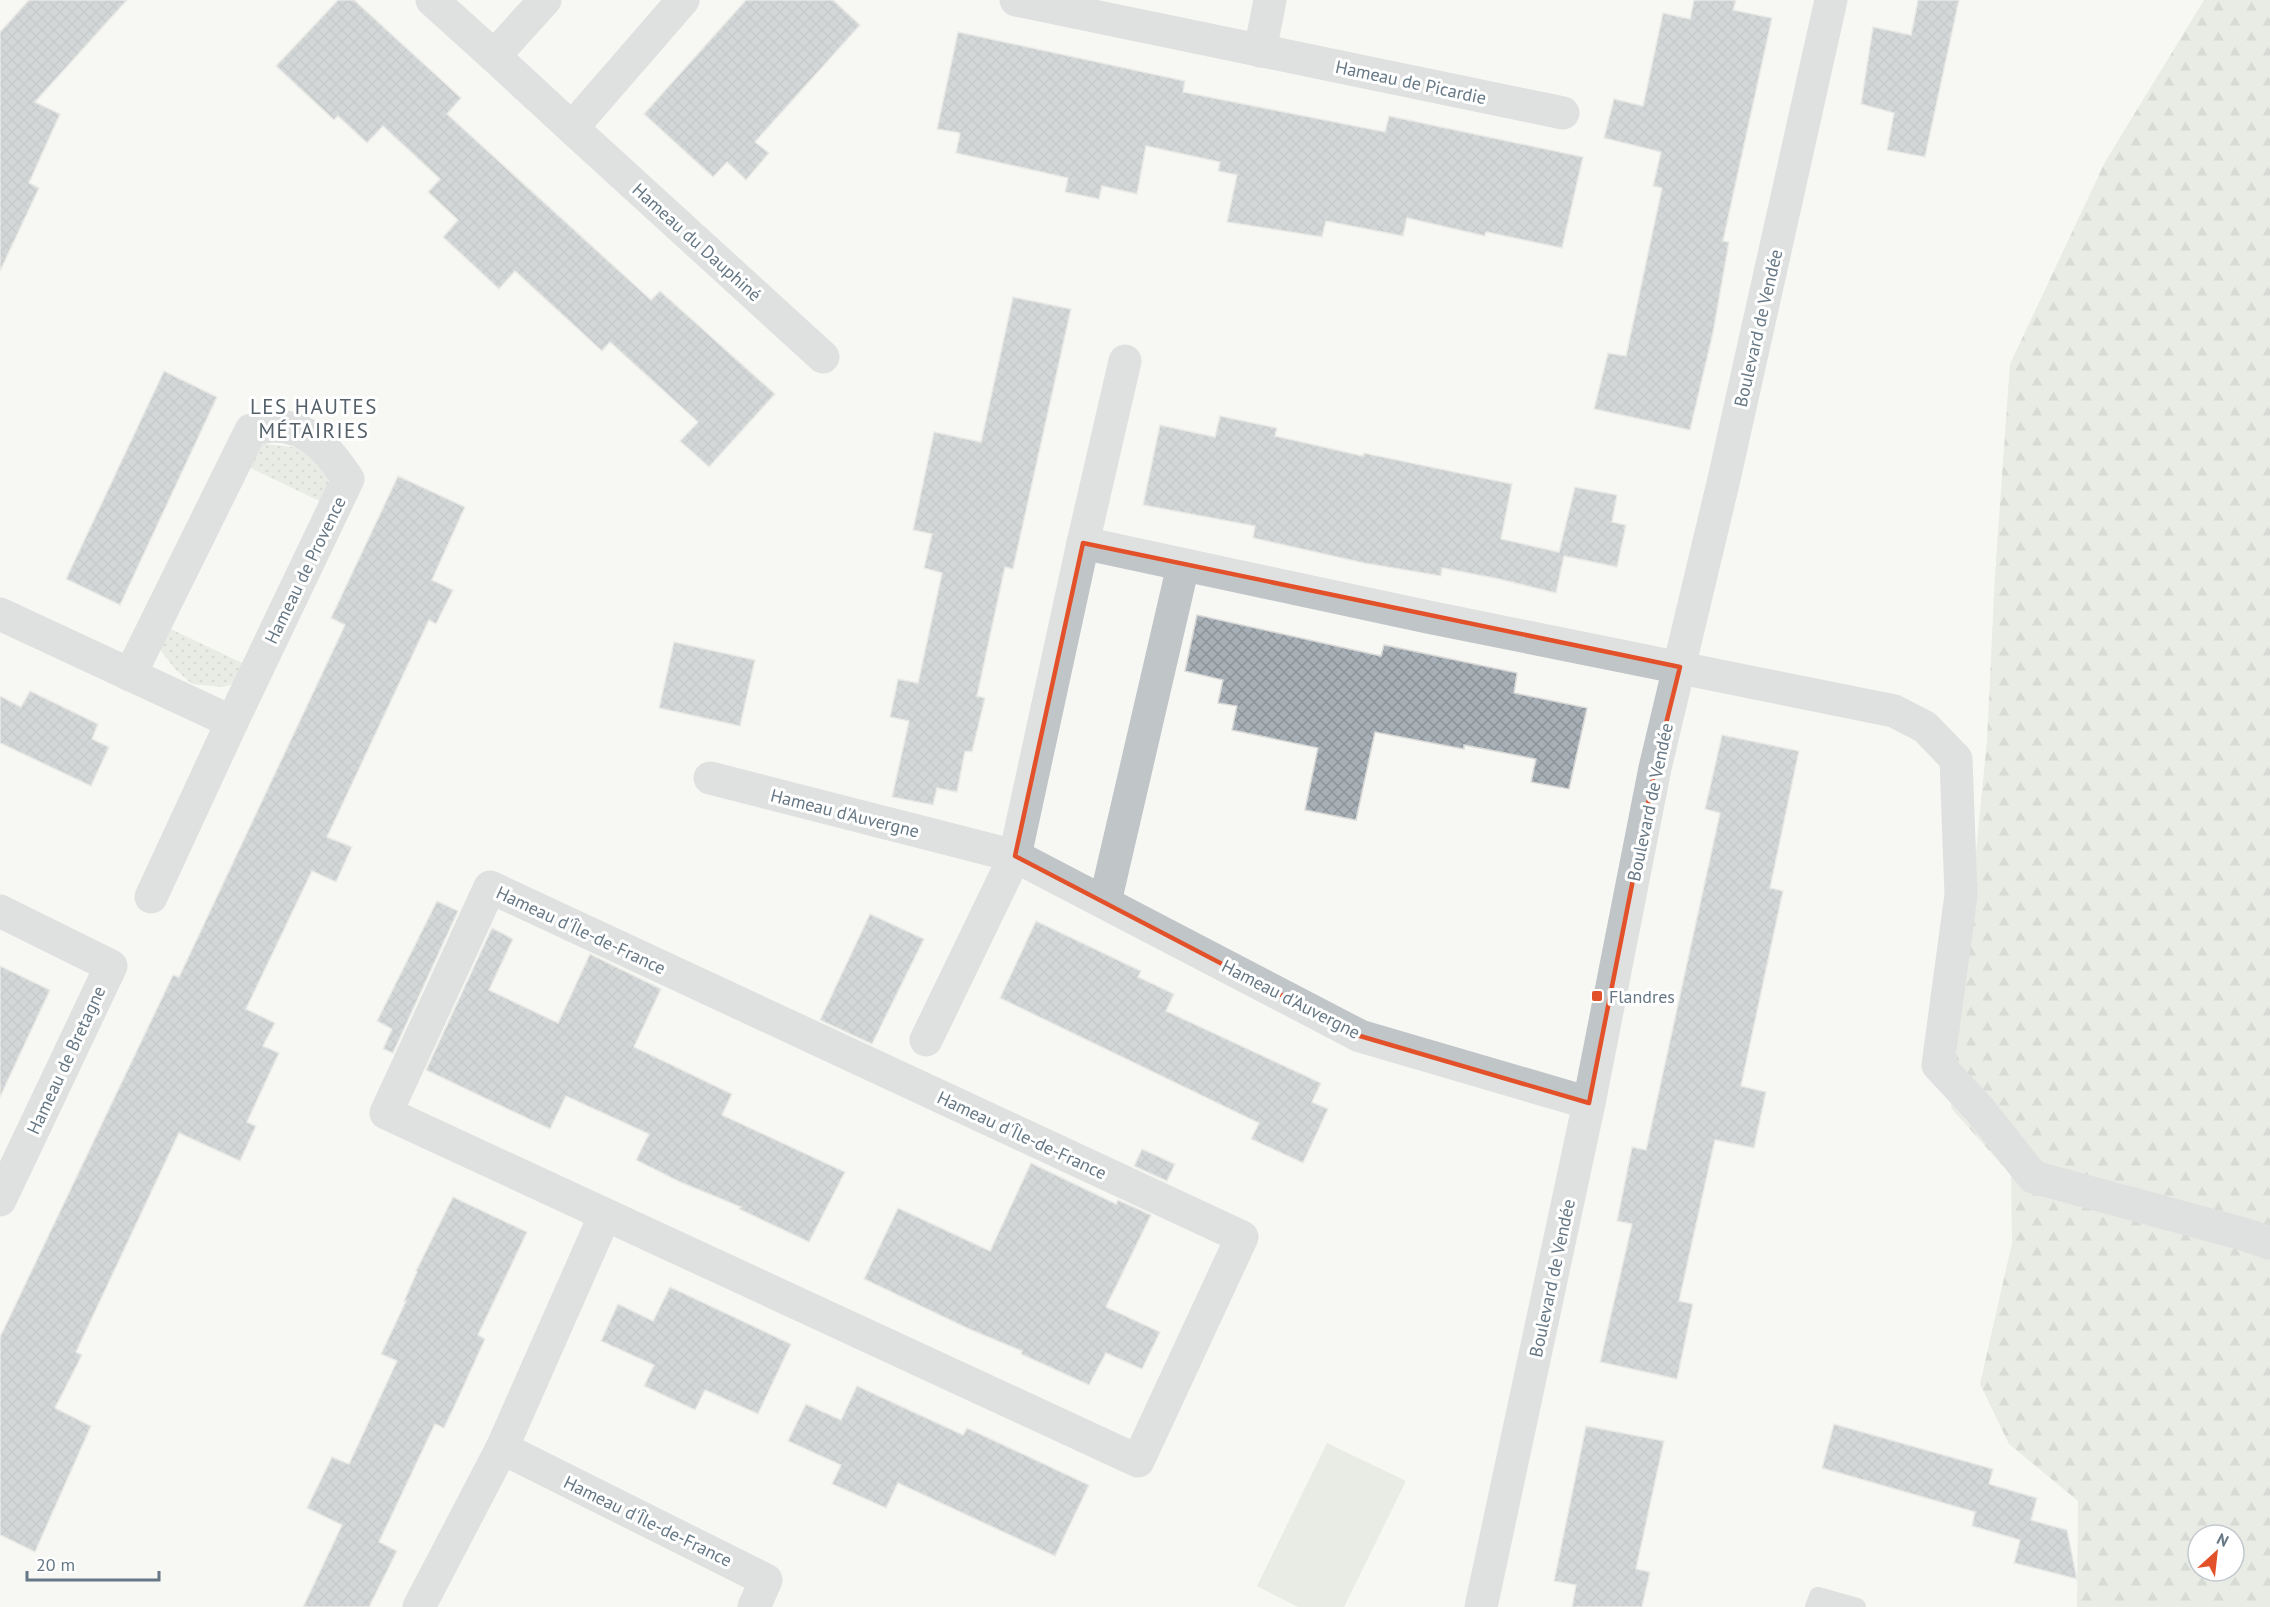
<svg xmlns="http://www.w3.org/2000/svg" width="2270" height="1607" font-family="'PT Sans',sans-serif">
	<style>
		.grass { fill: url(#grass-dots) }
		.forest { fill: url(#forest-firs); fill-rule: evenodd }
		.garden { fill: #d7dcd3 }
		.building { fill: url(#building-cross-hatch); stroke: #d9d9d7; stroke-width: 1.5 }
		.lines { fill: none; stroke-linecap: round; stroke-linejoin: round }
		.service { stroke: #c0c5c8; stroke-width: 18 }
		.minor { stroke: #c0c5c8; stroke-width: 33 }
		.marked { fill: none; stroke: #e25129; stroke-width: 4.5; stroke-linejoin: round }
		.poi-dot { fill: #e25129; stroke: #fff; stroke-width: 2 }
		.labels { text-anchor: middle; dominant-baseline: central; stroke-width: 6; stroke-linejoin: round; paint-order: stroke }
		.street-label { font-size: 18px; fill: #667885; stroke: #fff }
		.poi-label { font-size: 18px; fill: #667885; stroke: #fff; text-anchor: start }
		.quarter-label { font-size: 21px; letter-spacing: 1.5px; fill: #54616a; stroke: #fff }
	</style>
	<defs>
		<pattern id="grass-dots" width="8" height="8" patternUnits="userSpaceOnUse" patternTransform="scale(1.5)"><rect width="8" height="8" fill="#d7dcd3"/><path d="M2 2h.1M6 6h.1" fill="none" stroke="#b2b7b1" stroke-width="1.8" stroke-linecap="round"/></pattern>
		<pattern id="forest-firs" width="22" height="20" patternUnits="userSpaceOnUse" patternTransform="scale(1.5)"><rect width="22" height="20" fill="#d7dcd3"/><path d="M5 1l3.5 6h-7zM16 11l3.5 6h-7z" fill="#b2b7b1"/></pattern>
		<pattern id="building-cross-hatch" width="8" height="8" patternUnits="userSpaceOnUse" patternTransform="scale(1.5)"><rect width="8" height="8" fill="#a7b0b6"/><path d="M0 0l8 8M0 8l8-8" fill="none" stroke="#8c949a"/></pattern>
	</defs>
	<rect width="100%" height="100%" fill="#f7f7f4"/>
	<!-- grass -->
	<g class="grass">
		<path d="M264,444L302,448L327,473L334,508L236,461Z"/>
		<path d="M156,622L257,670L243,681L223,687L192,684L174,668L156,644Z"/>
	</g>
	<!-- forest -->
	<path class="forest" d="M2204,0H2270V1607H2077L2078,1501L2009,1444L1980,1384L2012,1243L2011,1175L1951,1108L1987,740L1995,575L2010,364L2105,162ZM2198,1535H2234V1571H2198Z"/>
	<!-- garden -->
	<path class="garden" d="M1327,1443L1406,1481L1344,1607H1298L1257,1586Z"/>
	<!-- building -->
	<g class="building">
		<path d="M29,0H127L35,102L60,114L29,183L39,188L0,271V32Z"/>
		<path d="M338,0H354L461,98L447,114L651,300L660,291L775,394L709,467L680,441L698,422L610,342L602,351L515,271L499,289L443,237L458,220L428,192L440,179L383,126L367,143L338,116L334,120L276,66Z"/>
		<path d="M746,0H833L860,25L755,142L769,153L746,180L727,162L713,177L644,114Z"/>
		<path d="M1694,0H1736L1733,10L1772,18L1723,241L1729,242L1713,333L1690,430L1594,409L1608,353L1626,356L1662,188L1653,186L1661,152L1604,138L1614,99L1643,106L1663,13L1690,19Z"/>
		<path d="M1918,0H1959L1925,157L1887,150L1894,113L1861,104L1873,27L1911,35Z"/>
		<path d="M958,32L1185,81L1183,92L1385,132L1389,116L1583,157L1562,248L1486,232L1485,236L1407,218L1403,236L1326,221L1322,237L1227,222L1237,175L1218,171L1220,162L1146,146L1137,194L1102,186L1099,199L1065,192L1068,178L956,153L960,133L937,129Z"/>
		<path d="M1013,297L1071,309L1013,569L1005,567L977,696L985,698L972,752L965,751L957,792L937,788L933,805L892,797L909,721L890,717L898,679L918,683L942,573L924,568L932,534L913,530L934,432L981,442Z"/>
		<path d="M164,371L217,397L120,605L66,579Z"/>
		<path d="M1220,416L1277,428L1275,436L1363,456L1364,453L1512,484L1501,539L1559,552L1575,487L1617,495L1612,522L1626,525L1617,567L1564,556L1556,593L1499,579L1442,568L1441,576L1364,563L1253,538L1255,526L1143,505L1160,425L1215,437Z"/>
		<path d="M398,476L465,507L432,580L453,590L436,624L429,620L327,837L352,847L336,882L312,871L246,1009L275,1023L263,1046L279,1053L247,1122L256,1126L240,1161L179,1133L76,1352L82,1355L55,1408L91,1426L35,1552L0,1535V1337L173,975L179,977L345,625L331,618Z"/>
		<path d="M1197,615L1381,656L1384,645L1517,673L1514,693L1587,708L1569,789L1531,782L1536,759L1464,745V749L1375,732L1356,820L1305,810L1318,748L1232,730L1237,706L1218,703L1223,680L1185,671Z"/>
		<path d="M674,642L755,660L740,726L659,708Z"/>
		<path d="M30,691L98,724L92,739L109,747L91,786L0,743V696L21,707Z"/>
		<path d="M1722,735L1799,751L1770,888L1783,891L1741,1086L1766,1092L1754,1148L1715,1140L1679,1301L1693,1304L1677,1379L1600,1362L1632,1224L1617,1221L1632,1147L1646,1150L1720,813L1705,809Z"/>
		<path d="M437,901L458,911L393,1053L383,1049L392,1029L377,1021Z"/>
		<path d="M870,914L924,939L872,1044L820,1020Z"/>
		<path d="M1036,921L1141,971L1138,977L1174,994L1166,1011L1321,1083L1312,1102L1328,1109L1303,1163L1251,1139L1259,1123L1000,998Z"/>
		<path d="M492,928L513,939L489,990L558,1023L590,954L661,989L634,1047L732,1094L722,1115L845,1172L809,1242L739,1209L741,1207L680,1182L636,1160L649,1134L566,1096L550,1129L426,1070Z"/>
		<path d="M0,966L50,990L0,1097Z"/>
		<path d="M1142,1149L1175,1164L1167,1181L1134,1166Z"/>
		<path d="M1031,1163L1116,1204L1118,1200L1151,1215L1106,1307L1160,1332L1142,1369L1106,1353L1089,1385L1021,1354L1022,1351L969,1329L864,1279L898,1208L990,1251Z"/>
		<path d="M453,1197L527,1232L478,1335L485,1339L461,1392L444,1428L435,1424L379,1542L397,1551L369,1607H303L342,1525L307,1508L332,1457L349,1464L397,1361L381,1354L406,1301H404L417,1272L416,1271Z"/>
		<path d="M670,1287L791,1344L758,1414L705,1390L695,1410L644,1386L654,1365L601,1341L618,1304L653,1321Z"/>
		<path d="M857,1386L963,1435L967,1428L1089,1485L1055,1556L898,1483L886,1508L832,1484L841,1465L788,1441L806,1404L841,1420Z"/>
		<path d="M1834,1424L1993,1469L1989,1484L2037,1498L2031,1520L2067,1530L2077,1579L2014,1563L2020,1540L1972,1526L1975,1512L1822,1468Z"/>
		<path d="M1586,1426L1664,1441L1636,1569L1650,1572L1642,1607H1572L1576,1585L1554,1581Z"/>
	</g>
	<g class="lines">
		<!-- service -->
		<path class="service" d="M1814,1607L1818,1596L1857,1607"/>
		<!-- minor -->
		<g class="minor">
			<path d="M432,0L494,56"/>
			<path d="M545,0L494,56L572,128L683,0"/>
			<path d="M1016,0L1563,113"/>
			<path d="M1260,51L1270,0"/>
			<path d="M572,128L823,357"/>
			<path d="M1083,543L1428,617L1894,711L1925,727L1956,759L1961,895L1938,1065L1980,1110L2033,1177L2243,1234L2270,1243"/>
			<path d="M0,614L232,722L151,897"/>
			<path d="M130,675L251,430C258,429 267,426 274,426C310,426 330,452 348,479L232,722"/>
			<path d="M710,778L1015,856L1360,1036L1589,1103"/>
			<path d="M490,887L1242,1237L1138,1461L386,1113Z"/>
			<path d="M1105,902L1183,566"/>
			<path d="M0,911L111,966L0,1200"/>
			<path d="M926,1040L1015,856L1083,543L1125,361"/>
			<path d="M502,1448L766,1580L754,1607"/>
			<path d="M419,1607L502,1448L605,1215"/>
			<path d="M1481,1607L1589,1103L1655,768L1724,479L1831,0"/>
		</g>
	</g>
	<!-- marked area -->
	<path d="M0 0H2270V1607H0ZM1083,543L1680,667L1655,768L1589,1103L1360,1036L1015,856Z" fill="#f7f7f4" fill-opacity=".55" fill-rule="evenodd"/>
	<path class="marked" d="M1083,543L1680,667L1655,768L1589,1103L1360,1036L1015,856Z"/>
	<!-- markers -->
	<rect class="poi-dot" x="1591" y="990" width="12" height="12" rx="3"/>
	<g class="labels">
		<!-- street labels -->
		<g class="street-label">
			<text transform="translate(1411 82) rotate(12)">Hameau de Picardie</text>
			<text transform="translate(697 242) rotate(42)">Hameau du Dauphiné</text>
			<text transform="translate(1758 328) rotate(-77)">Boulevard de Vendée</text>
			<text transform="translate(305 570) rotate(-64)">Hameau de Provence</text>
			<text transform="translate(1650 802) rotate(-78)">Boulevard de Vendée</text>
			<text transform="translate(845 813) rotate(14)">Hameau d'Auvergne</text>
			<text transform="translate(581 930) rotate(25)">Hameau d'Île-de-France</text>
			<text transform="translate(1291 999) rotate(27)">Hameau d'Auvergne</text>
			<text transform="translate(66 1060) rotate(-65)">Hameau de Bretagne</text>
			<text transform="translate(1022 1135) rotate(25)">Hameau d'Île-de-France</text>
			<text transform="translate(1552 1278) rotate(-78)">Boulevard de Vendée</text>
			<text transform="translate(648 1521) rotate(26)">Hameau d'Île-de-France</text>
		</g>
		<!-- poi labels -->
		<g class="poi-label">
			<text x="1609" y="996">Flandres</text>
		</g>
		<!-- quarter labels -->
		<g class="quarter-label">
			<text x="314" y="406">LES HAUTES<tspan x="314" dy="24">MÉTAIRIES</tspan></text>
		</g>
	</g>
	<!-- north arrow -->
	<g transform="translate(2216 1553) rotate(27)"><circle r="28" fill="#ffffff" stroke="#c2c9ce" stroke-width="1.5"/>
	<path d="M0-4.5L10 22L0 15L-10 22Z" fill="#e25129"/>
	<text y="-9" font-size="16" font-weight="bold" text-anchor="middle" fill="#667885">N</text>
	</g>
	<!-- scale -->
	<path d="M27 1571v9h132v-9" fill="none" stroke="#667885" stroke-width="3"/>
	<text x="36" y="1571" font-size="18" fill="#667885" stroke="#ffffff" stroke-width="4.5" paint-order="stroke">20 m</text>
</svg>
